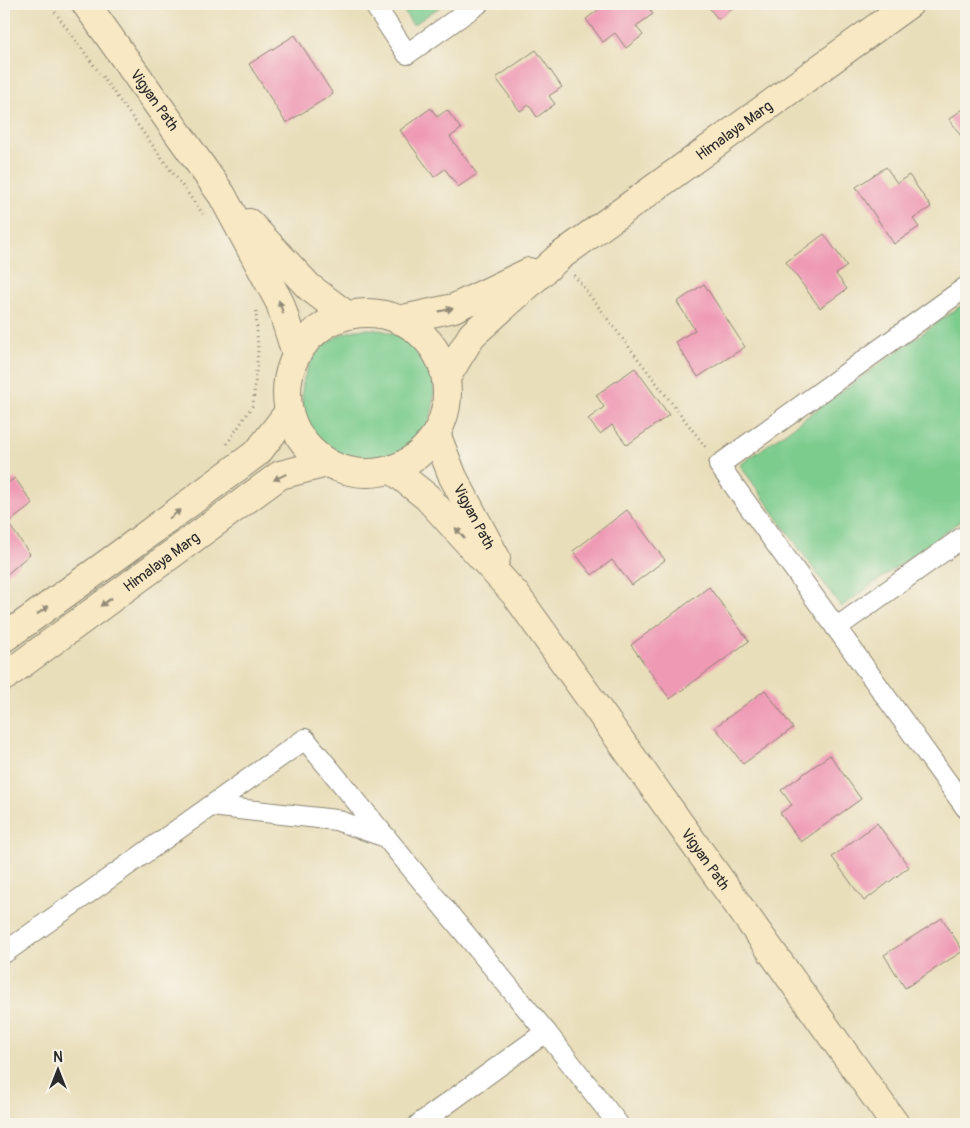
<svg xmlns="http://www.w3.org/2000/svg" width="970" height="1128" font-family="Pangolin,sans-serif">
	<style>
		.green { fill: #7bcc8d; stroke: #537c5c }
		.building { fill: #ef9ab5 }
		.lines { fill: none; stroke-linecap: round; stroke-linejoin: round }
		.minor-casing { stroke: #8a8472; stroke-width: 22 }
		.secondary-casing { stroke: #8a8472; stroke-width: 30 }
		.path { stroke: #8a8472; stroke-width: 3; stroke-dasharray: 1 4; stroke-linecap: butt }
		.minor { stroke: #fff; stroke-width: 20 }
		.secondary { stroke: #f8e8c3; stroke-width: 28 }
		.oneway { fill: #928a77 }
		.labels { text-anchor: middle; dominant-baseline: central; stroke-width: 4; stroke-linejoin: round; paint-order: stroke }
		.street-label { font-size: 15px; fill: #2b2b2b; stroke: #f7f3e8 }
	</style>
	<rect width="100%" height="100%" fill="#f7f3e8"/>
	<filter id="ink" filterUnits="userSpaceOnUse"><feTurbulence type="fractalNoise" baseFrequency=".02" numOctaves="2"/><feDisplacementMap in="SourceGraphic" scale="10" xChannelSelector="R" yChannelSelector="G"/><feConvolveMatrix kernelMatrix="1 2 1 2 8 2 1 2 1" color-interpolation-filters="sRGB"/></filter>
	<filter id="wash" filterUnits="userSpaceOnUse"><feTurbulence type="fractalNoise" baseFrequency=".0096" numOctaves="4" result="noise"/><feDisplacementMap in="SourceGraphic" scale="20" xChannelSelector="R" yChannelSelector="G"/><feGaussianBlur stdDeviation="1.12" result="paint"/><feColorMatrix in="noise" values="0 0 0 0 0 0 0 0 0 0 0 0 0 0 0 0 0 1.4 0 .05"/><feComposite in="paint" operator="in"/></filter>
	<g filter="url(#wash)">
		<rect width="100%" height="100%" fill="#e9deba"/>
		<!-- green -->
		<g class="green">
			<path d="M399,4H444L413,25Z"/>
			<path d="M966,302V517L841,607L740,465Z"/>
			<circle cx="368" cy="395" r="66"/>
		</g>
		<g id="blocks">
			<!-- building -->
			<g class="building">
				<path d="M606,4H612L615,8L620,4H646L653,14L636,26L643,35L626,48L615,33L603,42L586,19Z"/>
				<path d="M706,4H738L718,19Z"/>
				<path d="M295,35L333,94L286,123L249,64Z"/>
				<path d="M536,50L562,87L549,96L555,104L537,117L529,105L520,111L496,78Z"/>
				<path d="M966,107V143L949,119Z"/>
				<path d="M431,108L437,117L447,110L461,129L450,137L477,174L458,187L445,169L434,177L400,130Z"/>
				<path d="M886,167L897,183L909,175L931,207L913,219L919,227L894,244L856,187Z"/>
				<path d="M824,234L847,266L836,274L847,289L820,308L786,262Z"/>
				<path d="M704,284L745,347L698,377L675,342L695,330L677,302Z"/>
				<path d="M635,368L669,415L627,445L612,425L600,434L588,419L604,407L596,395Z"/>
				<path d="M15,478L33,504L8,523L30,554L4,577V486Z"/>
				<path d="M627,510L665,560L632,585L612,560L592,575L573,551Z"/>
				<path d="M709,587L749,641L670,699L631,645Z"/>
				<path d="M765,690L793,728L743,764L715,727Z"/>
				<path d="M830,755L861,799L801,842L780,813L792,805L781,790Z"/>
				<path d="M877,823L909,867L864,901L832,857Z"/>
				<path d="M942,918L963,951L905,988L884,955Z"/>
			</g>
		</g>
	</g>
	<g filter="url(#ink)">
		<use href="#blocks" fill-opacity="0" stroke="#8a8472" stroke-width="1"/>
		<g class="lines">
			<defs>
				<g id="minor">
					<path d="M374,4L407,54L478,4"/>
					<path d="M966,287L719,465L966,808"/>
					<path d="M836,628L966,535"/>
					<path d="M211,806L336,820L386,837"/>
					<path d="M4,953L305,739L546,1032L618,1124"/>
					<path d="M419,1124L546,1032"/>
				</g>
				<g id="secondary">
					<path id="s1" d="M86,4L222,195L280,303L296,354"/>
					<path d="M249,223L309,287L345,314"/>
					<circle cx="367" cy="393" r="80"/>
					<path d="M399,320L454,308L529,272"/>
					<path id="s2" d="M447,376L472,335L559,257L909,4"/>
					<path id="s3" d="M437,436L453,477L496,558"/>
					<path id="s4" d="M393,470L427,497L516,595L895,1124"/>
					<path d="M4,638L134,544L258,452L288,413"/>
					<path id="s5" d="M4,677L280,475L327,463"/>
				</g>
			</defs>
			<!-- minor casing -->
			<use href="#minor" class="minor-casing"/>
			<!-- secondary casing -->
			<use href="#secondary" class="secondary-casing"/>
			<!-- path -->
			<g class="path">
				<path d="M49,4L203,214"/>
				<path d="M574,275L707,449"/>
				<path d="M227,444L253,405L258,351L256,311"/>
			</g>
			<!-- minor -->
			<use href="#minor" class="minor"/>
			<!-- secondary -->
			<use href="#secondary" class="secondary"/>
		</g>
		<!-- one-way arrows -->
		<defs><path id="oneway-solid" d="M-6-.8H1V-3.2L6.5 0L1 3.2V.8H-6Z" transform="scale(1.25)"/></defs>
		<g class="oneway">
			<use href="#oneway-solid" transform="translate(281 307) rotate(-109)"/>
			<use href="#oneway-solid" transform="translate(446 310) rotate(-12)"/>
			<use href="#oneway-solid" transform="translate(280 477) rotate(154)"/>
			<use href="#oneway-solid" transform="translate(175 514) rotate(-37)"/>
			<use href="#oneway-solid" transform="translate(460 533) rotate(-132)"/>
			<use href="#oneway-solid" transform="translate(106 602) rotate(144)"/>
			<use href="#oneway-solid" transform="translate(43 610) rotate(-36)"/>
		</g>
	</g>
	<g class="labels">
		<!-- street labels -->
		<g class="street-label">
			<text stroke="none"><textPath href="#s1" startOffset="118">Vigyan Path</textPath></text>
			<text stroke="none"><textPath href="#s2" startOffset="381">Himalaya Marg</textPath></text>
			<text stroke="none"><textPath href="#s3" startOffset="89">Vigyan Path</textPath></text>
			<text stroke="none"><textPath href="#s5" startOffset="195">Himalaya Marg</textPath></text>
			<text stroke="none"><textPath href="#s4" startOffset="501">Vigyan Path</textPath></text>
		</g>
	</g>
	<!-- margin -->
	<rect width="970" height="1128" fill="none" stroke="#f7f3e8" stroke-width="20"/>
	<!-- north arrow -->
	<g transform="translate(58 1070)" stroke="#f7f3e8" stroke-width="4" paint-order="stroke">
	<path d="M0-4L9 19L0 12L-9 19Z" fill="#2b2b2b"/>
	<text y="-8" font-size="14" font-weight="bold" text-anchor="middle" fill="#2b2b2b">N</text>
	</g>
</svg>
